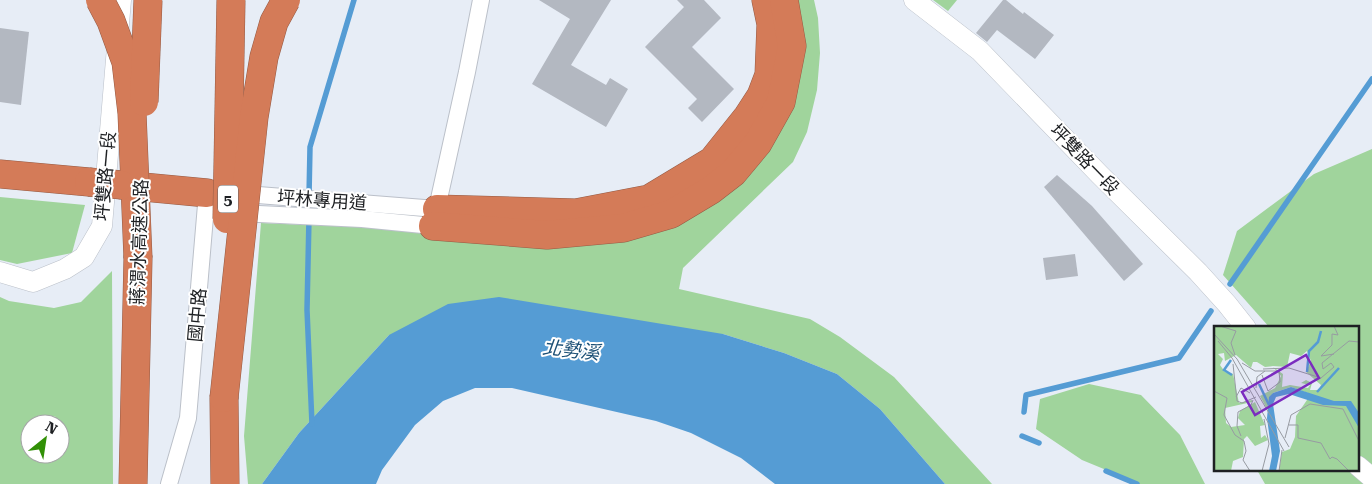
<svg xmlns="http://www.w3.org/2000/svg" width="1372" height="484" font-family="'Roboto Serif','Noto Sans TC',serif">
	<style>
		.green { fill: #a0d49c; fill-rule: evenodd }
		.water { fill: #559cd4 }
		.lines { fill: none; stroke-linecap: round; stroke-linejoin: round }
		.stream { stroke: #559cd4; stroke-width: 5.5 }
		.building { fill: #b3b8c1 }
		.minor-casing { stroke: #bbc0c9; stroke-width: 18 }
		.tertiary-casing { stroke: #bbc0c9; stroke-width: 21 }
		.motorway-casing { stroke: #945b45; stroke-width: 29 }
		.minor { stroke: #fff; stroke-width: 16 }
		.tertiary { stroke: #fff; stroke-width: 20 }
		.motorway { stroke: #d47b58; stroke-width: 28 }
		.motorway-bridge-casing { stroke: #945b45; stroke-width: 29; stroke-linecap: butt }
		.motorway-bridge { stroke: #d47b58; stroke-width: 28 }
		.labels { text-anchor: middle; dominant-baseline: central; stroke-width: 4; stroke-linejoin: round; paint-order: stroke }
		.shield { fill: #fff; stroke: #626365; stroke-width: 1 }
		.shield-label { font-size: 16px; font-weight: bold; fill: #1e2023 }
		.street-label { font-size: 18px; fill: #1e2023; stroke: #fff }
		.water-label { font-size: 19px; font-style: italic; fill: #1c5076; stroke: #fff }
		.inset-river { fill: none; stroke: #559cd4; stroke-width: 2.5 }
		.inset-road { fill: none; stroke: #979ba2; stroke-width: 1 }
		.view { fill: #7b2cbf; fill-opacity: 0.15; stroke: #7b2cbf; stroke-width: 2.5 }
		.inset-edge { fill: none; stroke: #1e2023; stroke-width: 2.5 }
	</style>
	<rect width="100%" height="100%" fill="#e7edf6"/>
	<!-- green -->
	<g class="green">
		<path d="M794,0H814L818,18L820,53L817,90L807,132L793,162L683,268L679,289L810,319L840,337L894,377L992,484H945L880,409L837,374L784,353L723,334L389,335L299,433L262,484H248L244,436L261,223L580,236L721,186Z"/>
		<path d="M933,0H957L948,11Z"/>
		<path d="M1372,149V484H1265L1257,470H1358V328H1270L1223,275L1237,231L1314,174Z"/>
		<path d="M0,197L85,205L72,253L17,264L0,260Z"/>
		<path d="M112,271L113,484H0V297L9,301L54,308L81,302ZM30,424H60V454H30Z"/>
		<path d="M1089,384L1141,395L1180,435L1205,484H1136L1133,481L1082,460L1036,429L1040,399Z"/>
	</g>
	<!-- water -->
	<path class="water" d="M499,297L723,334L784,353L837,374L880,409L945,484H775L741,458L691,433L656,421L512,388H475L443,401L415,425L382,470L376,484H262L299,433L389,335L448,304Z"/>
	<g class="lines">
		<!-- stream -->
		<g class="stream">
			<path d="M309,196L310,147L354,0"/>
			<path d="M309,218L307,310L312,424"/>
			<path d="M1230,284L1372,79"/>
			<path d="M1024,412L1026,395L1179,358L1211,311"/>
			<path d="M1022,436L1039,443"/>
			<path d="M1106,471L1137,484"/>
		</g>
	</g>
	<!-- building -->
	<g class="building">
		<path d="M539,0H611L571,65L606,85L610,78L628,89L606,127L532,84L570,19Z"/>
		<path d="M677,0H704L721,18L692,47L734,89L702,122L688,108L697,99L645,47L684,7Z"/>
		<path d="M1003,0H1006L1023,14L1024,12L1054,35L1035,59L997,30L987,42L976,33Z"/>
		<path d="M0,28L29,32L21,105L0,102Z"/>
		<path d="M1057,175L1092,206L1143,264L1124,281L1044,187Z"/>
		<path d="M1075,254L1078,276L1046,280L1043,258Z"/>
	</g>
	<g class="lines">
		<defs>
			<g id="minor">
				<path d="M237,213L362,219L433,226L467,72L481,0"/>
				<path d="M169,484L188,418L207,193L258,195L437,209"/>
			</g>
			<g id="tertiary">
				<path d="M914,0L980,51L1100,175L1198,272L1227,304L1246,328"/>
				<path d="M0,272L33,282L65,269L84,257L102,226L121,0"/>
				<path d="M1358,466L1372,478"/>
			</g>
			<g id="motorway">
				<path d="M0,174L89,182"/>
				<path d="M122,185L207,193"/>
				<path d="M437,209L576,213L649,199L712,161L748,116L761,96L769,75L771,24L766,0"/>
				<path d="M433,226L547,235L623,228L671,214L711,190L733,173L758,143L781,102L792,46L784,0"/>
				<path d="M224,398L225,484"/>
				<path d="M133,484L138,258"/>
			</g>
		</defs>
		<!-- minor casing -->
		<use href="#minor" class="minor-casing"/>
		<!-- tertiary casing -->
		<use href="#tertiary" class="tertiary-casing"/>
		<!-- motorway casing -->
		<use href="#motorway" class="motorway-casing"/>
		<!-- minor -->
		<use href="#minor" class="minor"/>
		<!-- tertiary -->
		<use href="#tertiary" class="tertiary"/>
		<!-- motorway -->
		<use href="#motorway" class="motorway"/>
		<defs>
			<g id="motorway-bridge">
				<path d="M100,0L111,21L126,62L132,113L138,258"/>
				<path d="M144,102L148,0"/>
				<path d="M89,182L122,185"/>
				<path d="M227,219L231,0"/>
				<path d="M224,398L254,117L264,57L274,22L286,0"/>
			</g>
		</defs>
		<!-- motorway-bridge casing -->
		<use href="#motorway-bridge" class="motorway-bridge-casing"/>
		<!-- motorway-bridge -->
		<use href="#motorway-bridge" class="motorway-bridge"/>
	</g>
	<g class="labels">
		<!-- shield labels -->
		<rect class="shield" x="218" y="185.5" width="20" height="27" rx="4"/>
		<g class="shield-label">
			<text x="228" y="199">5</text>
		</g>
		<!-- street labels -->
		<g class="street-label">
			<text transform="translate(1085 159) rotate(46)">坪雙路一段</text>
			<text transform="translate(105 176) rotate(-85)">坪雙路一段</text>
			<text transform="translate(322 200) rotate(4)">坪林專用道</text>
			<text transform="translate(139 242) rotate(-88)">蔣渭水高速公路</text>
			<text transform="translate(197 315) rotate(-85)">國中路</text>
		</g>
		<!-- water labels -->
		<g class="water-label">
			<text transform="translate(571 350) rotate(6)">北勢溪</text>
		</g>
	</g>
	<!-- overview -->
	<g transform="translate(1214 326)">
		<rect width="145" height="145" fill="#e7edf6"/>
		<path d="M0,0H145V145H65L68,126L76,123L81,111L82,90L93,74L94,67L77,61L59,67L53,83L46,70L61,62L67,50L59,41L69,48L68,61L76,59L94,62L96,59L87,57L92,54L98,57L96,64H105L107,59L92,46L97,35L93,25L87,30L76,27L73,41L59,40L51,41L43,36H39L37,42L22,29L11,35L10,27L4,28L9,33L6,39L11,46L19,48L25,77L38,74V76L11,82L12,97L17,101L31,99L24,92L26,85L41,76L51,99L46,100L47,112L51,109L54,114L41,120L33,110L30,113L29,131L19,135L17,145H0Z" fill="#a0d49c"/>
		<path d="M77,61L120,75H137L145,87V102L132,80L109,79L75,68L62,71L59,78L66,125L62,145H55L58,130L53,92L55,71L59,67Z" fill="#559cd4"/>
		<path class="inset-river" d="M17,34L10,44L18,49M93,46L95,25L104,16L107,5M45,58L55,79M103,66L125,42"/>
		<path class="inset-road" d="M6,0L22,5L17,17L21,29M120,0L124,9L118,8V19L107,30L120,28M0,8L23,33L75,121M4,15L18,32L70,125M28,37L41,45H65L66,56L54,65M19,38L23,75L28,77L42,71M49,43L75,42L107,52L120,41L117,37L109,43L108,37L135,15L145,16M48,49L54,65M42,62L43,51L51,45M0,65L13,72L10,89L21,109L30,115L32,125L29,134L36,145M22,71L27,62L36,67M75,99H84V112L107,117L116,133L118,131L123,133L135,145M27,110L23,100L24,86L37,79L39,74M71,112L77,89L96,78L129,83L145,115M48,145L55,118L50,93M65,145L68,124"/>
		<path class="view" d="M92,29L105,52L41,89L28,66Z"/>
		<rect width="145" height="145" class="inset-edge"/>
	</g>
	<!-- north arrow -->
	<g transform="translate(45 439) rotate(30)"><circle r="24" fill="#ffffff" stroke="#a5a6a7"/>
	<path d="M0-4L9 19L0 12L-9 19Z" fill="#319006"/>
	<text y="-8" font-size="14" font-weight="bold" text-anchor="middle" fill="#1e2023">N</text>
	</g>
</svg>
